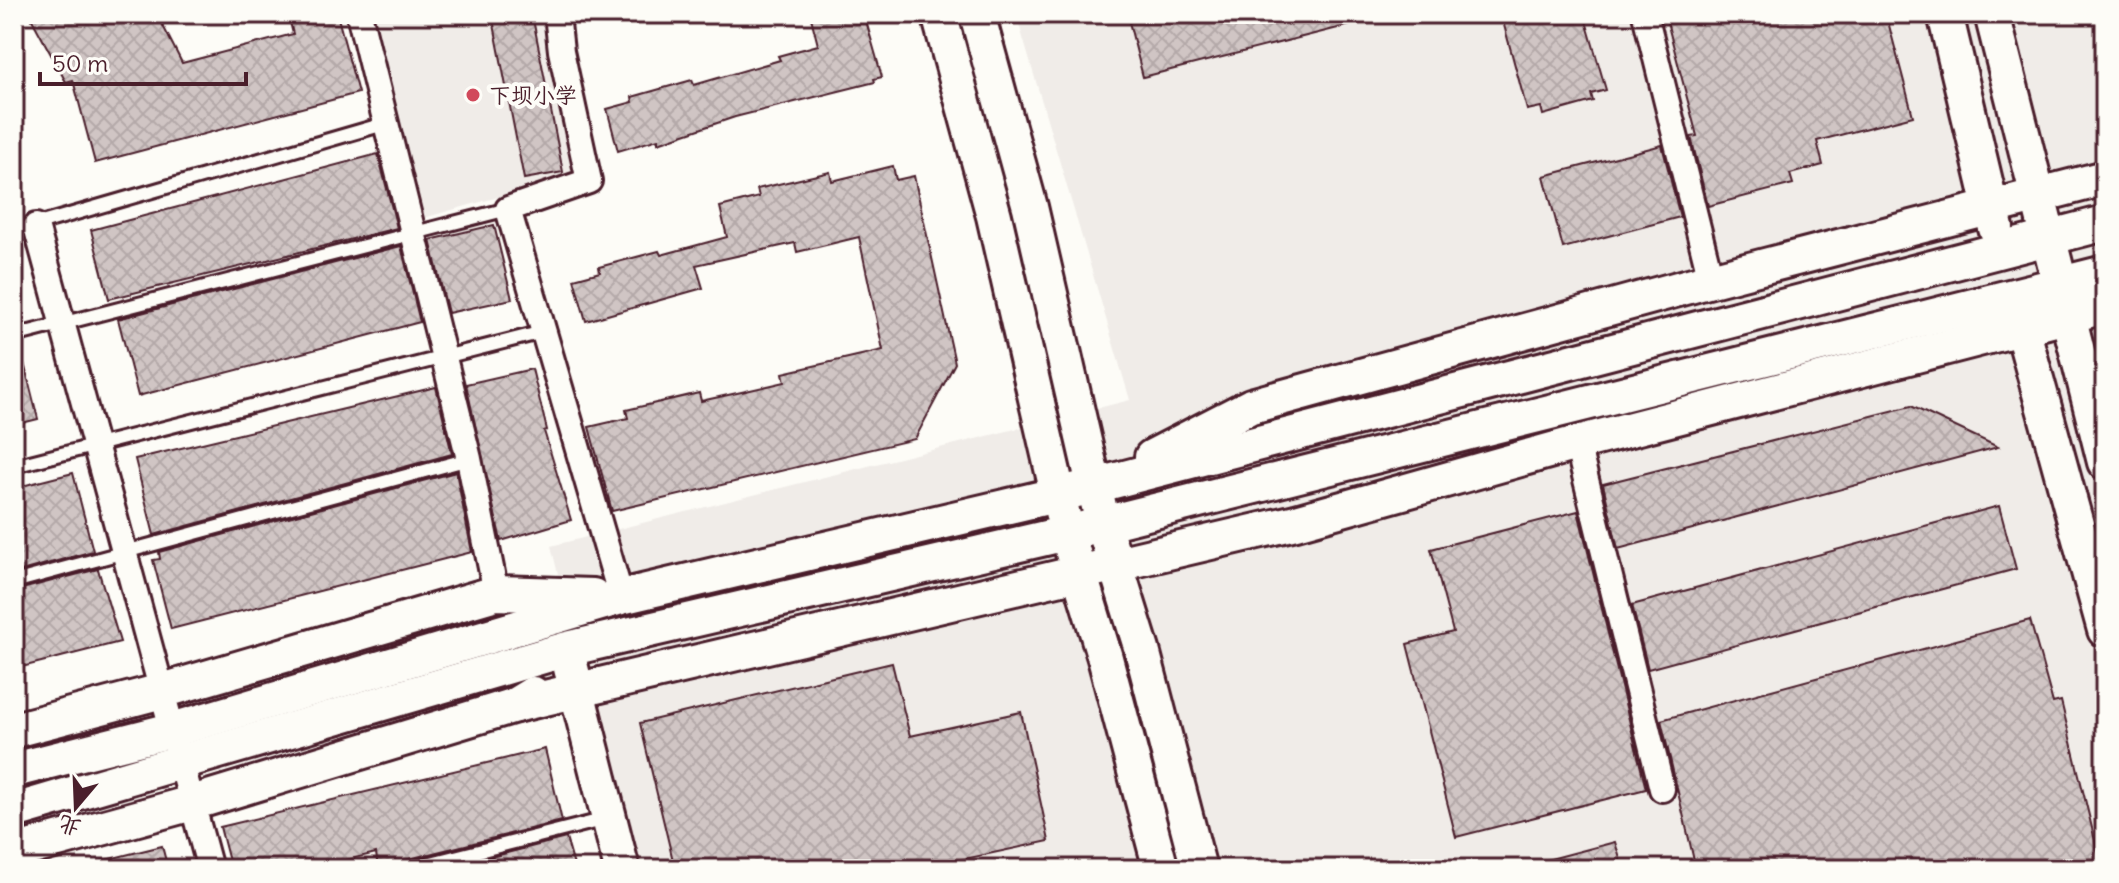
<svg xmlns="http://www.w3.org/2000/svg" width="2119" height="883" font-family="Delius,'LXGW WenKai TC',sans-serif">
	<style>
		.built { fill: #f0ece8 }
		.building { fill: url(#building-cross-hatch); stroke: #4a1f2b; stroke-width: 2 }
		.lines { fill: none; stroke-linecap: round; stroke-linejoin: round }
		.lane-casing { stroke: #4a1f2b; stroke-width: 18 }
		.street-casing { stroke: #4a1f2b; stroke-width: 30 }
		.secondary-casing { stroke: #4a1f2b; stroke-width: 40 }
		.lane { stroke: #fdfcf7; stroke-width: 12 }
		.street { stroke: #fdfcf7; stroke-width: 24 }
		.secondary { stroke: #fdfcf7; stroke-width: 34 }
		.poi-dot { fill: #d1495b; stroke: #fdfcf7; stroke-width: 3 }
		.labels { text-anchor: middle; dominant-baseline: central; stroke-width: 8; stroke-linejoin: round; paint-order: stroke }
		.poi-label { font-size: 22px; fill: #4a1f2b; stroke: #fdfcf7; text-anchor: start }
	</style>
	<defs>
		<pattern id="building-cross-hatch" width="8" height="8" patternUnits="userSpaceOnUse" patternTransform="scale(2)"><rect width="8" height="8" fill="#d0c5c4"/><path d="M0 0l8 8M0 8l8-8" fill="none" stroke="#b4a9a9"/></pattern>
	</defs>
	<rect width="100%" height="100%" fill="#fdfcf7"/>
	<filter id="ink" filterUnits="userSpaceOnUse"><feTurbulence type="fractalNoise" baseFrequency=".0125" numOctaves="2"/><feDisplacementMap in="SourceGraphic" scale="16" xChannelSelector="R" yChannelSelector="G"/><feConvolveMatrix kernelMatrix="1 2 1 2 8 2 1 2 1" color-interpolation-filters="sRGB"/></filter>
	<g filter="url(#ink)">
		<!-- built -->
		<g class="built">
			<path d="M367,14H544L573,176L420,219Z"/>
			<path d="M1016,14H2105V869H632L551,546L1130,400Z"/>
		</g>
		<!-- building -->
		<g class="building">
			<path d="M29,14H157L182,63L293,34L288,14H337L358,93L95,163L73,80L66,82Z"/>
			<path d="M492,14H532L563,172L524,179Z"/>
			<path d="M810,14H864L882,77L874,79L875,82L735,117L658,143V139L618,151L607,109L633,102L632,97L692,80L694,85L780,60L778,56L818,45Z"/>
			<path d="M1127,14H1361L1362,22L1143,77Z"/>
			<path d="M1501,14H1584L1606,90L1591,94L1593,101L1543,115L1541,107L1527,110Z"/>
			<path d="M1665,14H1886L1913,116L1817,141L1823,165L1790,174L1793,184L1708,206L1691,137L1697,136Z"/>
			<path d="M1662,145L1680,217L1563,248L1544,176Z"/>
			<path d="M378,154L397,228L109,299L91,230Z"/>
			<path d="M893,166L896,180L914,176L955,363L915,439L612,511L589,427L628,418L626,410L699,393L701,401L746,391L785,382L783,373L883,350L859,237L797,252L795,243L696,265L703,288L586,321L574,279L600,272L599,267L659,251L661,255L727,237L720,207L759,197L757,189L830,172L832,181Z"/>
			<path d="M494,225L512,299L448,313L430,240Z"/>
			<path d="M401,246L420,322L138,396L118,319Z"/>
			<path d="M22,355L38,419L14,425V356Z"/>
			<path d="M532,369L547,430L544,431L571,520L501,541L466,384Z"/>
			<path d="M436,387L452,454L154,535L135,459Z"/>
			<path d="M1911,406L1998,447L1618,549L1603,484Z"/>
			<path d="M456,472L472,552L171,629L153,560L160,559L159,552Z"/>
			<path d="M73,473L93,551L14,573V488Z"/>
			<path d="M1999,506L2016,569L1648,669L1632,605Z"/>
			<path d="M1578,511L1646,789L1456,837L1407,644L1453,632L1431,549Z"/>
			<path d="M98,569L120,642L14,669V591Z"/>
			<path d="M2030,620L2053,703L2061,701L2102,869H1696L1661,720Z"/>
			<path d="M892,663L910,736L1021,712L1049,841L918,869H675L640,723Z"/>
			<path d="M545,749L562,821L405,860L398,869H378L376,853L309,869H231L220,827Z"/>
			<path d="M566,838L575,869H444Z"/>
			<path d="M1615,842L1623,869H1540L1539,862Z"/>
			<path d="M162,846L168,869H102L101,861Z"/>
		</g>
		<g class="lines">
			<defs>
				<g id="lane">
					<path d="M14,231L384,124"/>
					<path d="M14,336L508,209"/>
					<path d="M14,466L543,332"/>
					<path d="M14,582L469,459"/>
					<path d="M407,869L606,819"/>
				</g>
				<g id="street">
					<path d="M359,14L469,459L496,593"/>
					<path d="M557,14L561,51L589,181L508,209L621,597"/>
					<path d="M1645,14L1711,280"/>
					<path d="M36,226L210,869"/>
					<path d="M1577,443L1662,789"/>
				</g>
				<g id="secondary">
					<path d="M939,14L994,216L1067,533L1105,658L1161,869"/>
					<path d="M977,14L1030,207L1103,524L1142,650L1199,869"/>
					<path d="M1945,14L1996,228"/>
					<path d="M1992,14L2105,462"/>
					<path d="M2016,306L2105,630"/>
					<path d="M1152,457L1251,406L1711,280L2105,178"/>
					<path d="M571,668L622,869"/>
					<path d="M515,705L1296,522L1577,443L2105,306"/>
					<path d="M14,730L162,691L496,593L593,596"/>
					<path d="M14,770L172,730L621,597L1094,486L2105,223"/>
					<path d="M14,811L567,649L1067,533L2105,273"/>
					<path d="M14,852L192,803L515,705L533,694"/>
				</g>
			</defs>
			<!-- lane casing -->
			<use href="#lane" class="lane-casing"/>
			<!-- street casing -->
			<use href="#street" class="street-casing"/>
			<!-- secondary casing -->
			<use href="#secondary" class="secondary-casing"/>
			<!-- lane -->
			<use href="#lane" class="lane"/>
			<!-- street -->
			<use href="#street" class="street"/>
			<!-- secondary -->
			<use href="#secondary" class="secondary"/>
		</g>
	</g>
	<!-- markers -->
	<circle class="poi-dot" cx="473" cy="95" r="8"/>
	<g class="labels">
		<!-- poi labels -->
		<g class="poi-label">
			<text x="489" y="95">下坝小学</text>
		</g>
	</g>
	<!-- margin -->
	<rect width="2119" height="883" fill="none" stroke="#fdfcf7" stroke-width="48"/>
	<rect x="24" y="24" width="2071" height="835" fill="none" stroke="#4a1f2b" stroke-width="3" filter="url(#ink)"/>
	<!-- north arrow -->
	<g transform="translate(76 807) rotate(199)" stroke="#fdfcf7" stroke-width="6" paint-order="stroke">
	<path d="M0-6L14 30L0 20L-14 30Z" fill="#4a1f2b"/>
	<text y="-12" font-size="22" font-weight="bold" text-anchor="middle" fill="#4a1f2b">北</text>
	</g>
	<!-- scale -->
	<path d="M40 72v12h206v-12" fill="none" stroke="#4a1f2b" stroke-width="4"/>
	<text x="52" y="72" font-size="24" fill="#4a1f2b" stroke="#fdfcf7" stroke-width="6" paint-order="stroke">50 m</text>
</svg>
